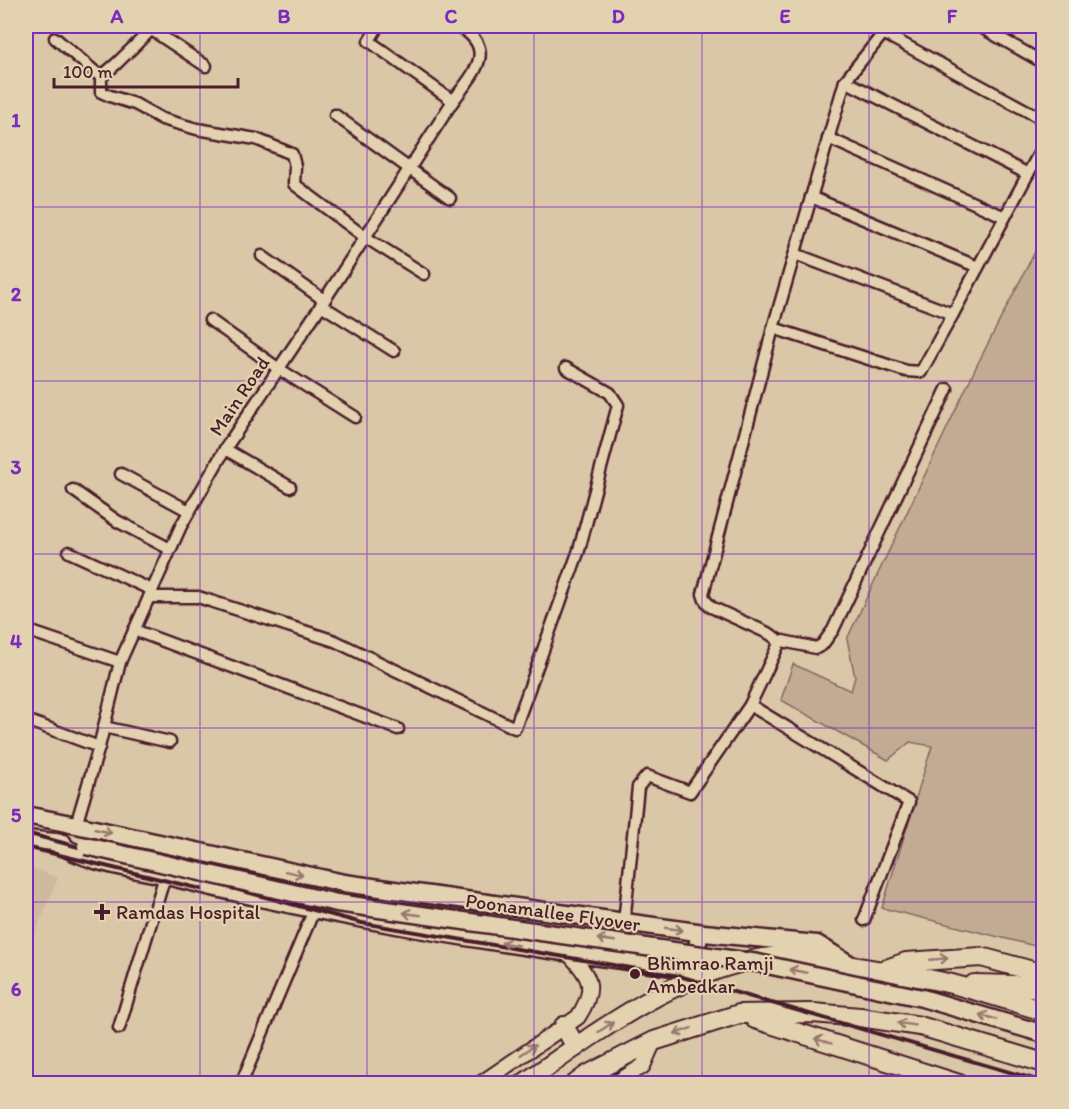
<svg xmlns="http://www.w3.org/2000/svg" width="1069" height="1109" font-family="Itim,sans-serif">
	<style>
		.built { fill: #ceb99d }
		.green { fill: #c2ab93; stroke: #86655f; stroke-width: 1.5 }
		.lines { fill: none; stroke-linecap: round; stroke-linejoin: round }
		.minor-casing { stroke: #4a1f2b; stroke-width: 15 }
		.tertiary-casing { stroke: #4a1f2b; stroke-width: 18 }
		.primary-casing { stroke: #4a1f2b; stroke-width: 21 }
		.trunk-casing { stroke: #4a1f2b; stroke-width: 22 }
		.minor { stroke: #e3d2b0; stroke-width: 10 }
		.tertiary { stroke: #e3d2b0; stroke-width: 14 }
		.primary { stroke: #e3d2b0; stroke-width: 16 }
		.trunk { stroke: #e3d2b0; stroke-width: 18 }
		.rail { stroke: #4a1f2b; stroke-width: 4 }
		.primary-bridge-casing { stroke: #4a1f2b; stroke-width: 21; stroke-linecap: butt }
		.primary-bridge { stroke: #e3d2b0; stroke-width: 16 }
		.oneway { stroke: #96786e }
		.grid { fill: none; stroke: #7b2cbf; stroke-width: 1.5; stroke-opacity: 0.55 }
		.poi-dot { fill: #4a1f2b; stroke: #e3d2b0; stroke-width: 2 }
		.labels { text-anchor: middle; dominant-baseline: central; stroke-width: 4.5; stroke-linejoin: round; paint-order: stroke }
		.street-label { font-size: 20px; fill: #4a1f2b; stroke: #e3d2b0 }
		.poi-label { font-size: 20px; fill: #4a1f2b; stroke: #e3d2b0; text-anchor: start }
		.neatline { fill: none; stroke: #7b2cbf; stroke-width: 2 }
		.grid-label { font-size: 20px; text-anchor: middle; font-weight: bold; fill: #7b2cbf }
	</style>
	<rect width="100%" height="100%" fill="#dac7a8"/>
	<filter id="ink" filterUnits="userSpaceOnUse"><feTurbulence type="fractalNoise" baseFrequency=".0167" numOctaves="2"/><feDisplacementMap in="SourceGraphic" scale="12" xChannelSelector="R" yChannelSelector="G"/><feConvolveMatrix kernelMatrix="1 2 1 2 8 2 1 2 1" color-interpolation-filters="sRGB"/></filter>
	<g filter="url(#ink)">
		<!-- built -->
		<path class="built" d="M26,865L58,878L26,956Z"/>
		<!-- green -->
		<path class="green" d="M1043,236L1044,948H1043L882,908L932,746L910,742L888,760L781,700L793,664L851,691L855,677L847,639L976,367Z"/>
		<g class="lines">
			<defs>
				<g id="minor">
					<path d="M155,26L116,64L101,77V92L110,96L135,104L162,119L197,129L256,139L292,154L295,166L294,184L365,237L424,274"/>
					<path d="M378,26L369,41L453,101"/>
					<path d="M870,26L1044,120"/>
					<path d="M979,26L1044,63"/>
					<path d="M152,30L206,66"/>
					<path d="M55,38L101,77"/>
					<path d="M845,81L1028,174"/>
					<path d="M335,115L450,198"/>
					<path d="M828,138L1005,217"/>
					<path d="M811,197L978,267"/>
					<path d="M262,256L324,300"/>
					<path d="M321,305L394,351"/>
					<path d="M953,314L1044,144"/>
					<path d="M210,320L279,369L355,417"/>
					<path d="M773,328L906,371L921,372L953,314L795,254"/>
					<path d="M225,449L290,487"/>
					<path d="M121,474L189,511"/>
					<path d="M73,490L117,521L170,549"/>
					<path d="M69,552L152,590"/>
					<path d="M149,597H198L335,641L515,728L579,550L618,405L610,393L566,368"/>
					<path d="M26,630L120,662"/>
					<path d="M134,630L398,729"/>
					<path d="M778,640L816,648L822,645L833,630L947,389"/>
					<path d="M750,705L909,802L864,920"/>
					<path d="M26,720L99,747"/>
					<path d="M104,727L170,742"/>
					<path d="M76,825L99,747L120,662L181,526L225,449L318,310L453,101C473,74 499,49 458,26"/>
					<path d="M624,923L638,787L647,776L690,792L750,705L778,646V640L770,634L711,607L705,600L703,594L773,328L845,81L889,26"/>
					<path d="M119,1028L165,876"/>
					<path d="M241,1084L314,910"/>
				</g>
				<g id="tertiary">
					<path d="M480,1084L578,1017C597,988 591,977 568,953"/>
					<path d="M614,1084L643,1066L654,1041"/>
				</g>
				<g id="primary">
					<path d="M26,815L76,825L344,883L704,933L817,944L848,963"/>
					<path d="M26,839L63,843"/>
					<path d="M54,842C94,865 124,866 167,876C333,918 503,945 673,967L687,965L694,960L700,933"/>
				</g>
				<g id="trunk">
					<path d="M884,970L906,962L981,957L1044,974"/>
					<path d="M974,984L1014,985L1044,990"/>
					<path d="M755,1019L959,1084"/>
					<path d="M564,1026L576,1047"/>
					<path d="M523,1084C597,1032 692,959 786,956C808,955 831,962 853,966C886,972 919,976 952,984C983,992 1013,1002 1044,1011"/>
					<path d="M575,1084L587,1075L654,1041L739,1014L813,1013L860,1017L920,1026L1044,1063"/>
				</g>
			</defs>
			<!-- minor casing -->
			<use href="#minor" class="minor-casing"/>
			<!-- tertiary casing -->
			<use href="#tertiary" class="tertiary-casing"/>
			<!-- primary casing -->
			<use href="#primary" class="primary-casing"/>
			<!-- trunk casing -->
			<use href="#trunk" class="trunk-casing"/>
			<!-- minor -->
			<use href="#minor" class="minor"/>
			<!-- tertiary -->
			<use href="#tertiary" class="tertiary"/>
			<!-- primary -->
			<use href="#primary" class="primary"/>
			<!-- trunk -->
			<use href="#trunk" class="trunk"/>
			<!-- rail -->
			<g class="rail">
				<path d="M26,833L362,923L679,976L1044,1082"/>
				<path d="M26,847L201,889"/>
			</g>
			<defs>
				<path id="primary-bridge" d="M86,846L337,903L758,963L922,998L1044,1034"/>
			</defs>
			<!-- primary-bridge casing -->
			<use href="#primary-bridge" class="primary-bridge-casing"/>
			<!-- primary-bridge -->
			<use href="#primary-bridge" class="primary-bridge"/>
		</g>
		<!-- one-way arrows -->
		<defs><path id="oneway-shaft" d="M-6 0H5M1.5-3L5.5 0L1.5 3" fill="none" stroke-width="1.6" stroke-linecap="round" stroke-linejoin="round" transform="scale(1.5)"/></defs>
		<g class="oneway">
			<use href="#oneway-shaft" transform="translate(103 831) rotate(13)"/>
			<use href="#oneway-shaft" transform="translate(294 873) rotate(12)"/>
			<use href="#oneway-shaft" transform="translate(412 914) rotate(-172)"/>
			<use href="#oneway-shaft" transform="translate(674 929) rotate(8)"/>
			<use href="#oneway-shaft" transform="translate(606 940) rotate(-172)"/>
			<use href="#oneway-shaft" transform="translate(510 944) rotate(-171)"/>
			<use href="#oneway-shaft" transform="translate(939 959) rotate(-5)"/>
			<use href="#oneway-shaft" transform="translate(798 971) rotate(-168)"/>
			<use href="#oneway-shaft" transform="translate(988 1017) rotate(-164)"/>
			<use href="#oneway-shaft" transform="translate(906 1024) rotate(-171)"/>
			<use href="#oneway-shaft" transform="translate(606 1027) rotate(-34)"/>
			<use href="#oneway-shaft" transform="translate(683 1031) rotate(161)"/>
			<use href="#oneway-shaft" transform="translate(823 1041) rotate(-163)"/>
			<use href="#oneway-shaft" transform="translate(528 1050) rotate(-34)"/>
		</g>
	</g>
	<!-- grid -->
	<path class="grid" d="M200,26V1084M367,26V1084M534,26V1084M702,26V1084M869,26V1084M26,207H1044M26,381H1044M26,554H1044M26,728H1044M26,902H1044"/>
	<!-- markers -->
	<g class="poi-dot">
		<path d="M99 903h6v6h6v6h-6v6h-6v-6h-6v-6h6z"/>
		<circle cx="635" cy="974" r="6"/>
	</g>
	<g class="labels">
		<!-- street labels -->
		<g class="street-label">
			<text transform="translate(239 396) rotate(-56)">Main Road</text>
			<text transform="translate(553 912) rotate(8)">Poonamallee Flyover</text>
		</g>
		<!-- poi labels -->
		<g class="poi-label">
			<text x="116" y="912">Ramdas Hospital</text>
			<text x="647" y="963">Bhimrao Ramji<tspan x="647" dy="23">Ambedkar</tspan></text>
		</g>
	</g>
	<!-- margin -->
	<rect width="1069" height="1109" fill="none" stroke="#e3d2b0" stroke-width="66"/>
	<!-- scale -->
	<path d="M54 78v9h184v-9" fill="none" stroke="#4a1f2b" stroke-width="3"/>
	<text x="63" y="78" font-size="18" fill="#4a1f2b" stroke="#e3d2b0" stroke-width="4.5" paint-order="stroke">100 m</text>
	<rect x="33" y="33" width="1003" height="1043" class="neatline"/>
	<g class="grid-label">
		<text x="117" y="23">A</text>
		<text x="284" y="23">B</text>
		<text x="451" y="23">C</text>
		<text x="618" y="23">D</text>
		<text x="785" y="23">E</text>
		<text x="952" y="23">F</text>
		<text x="16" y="127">1</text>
		<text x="16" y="301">2</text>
		<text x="16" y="474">3</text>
		<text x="16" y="648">4</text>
		<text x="16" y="822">5</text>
		<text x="16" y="996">6</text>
	</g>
</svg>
